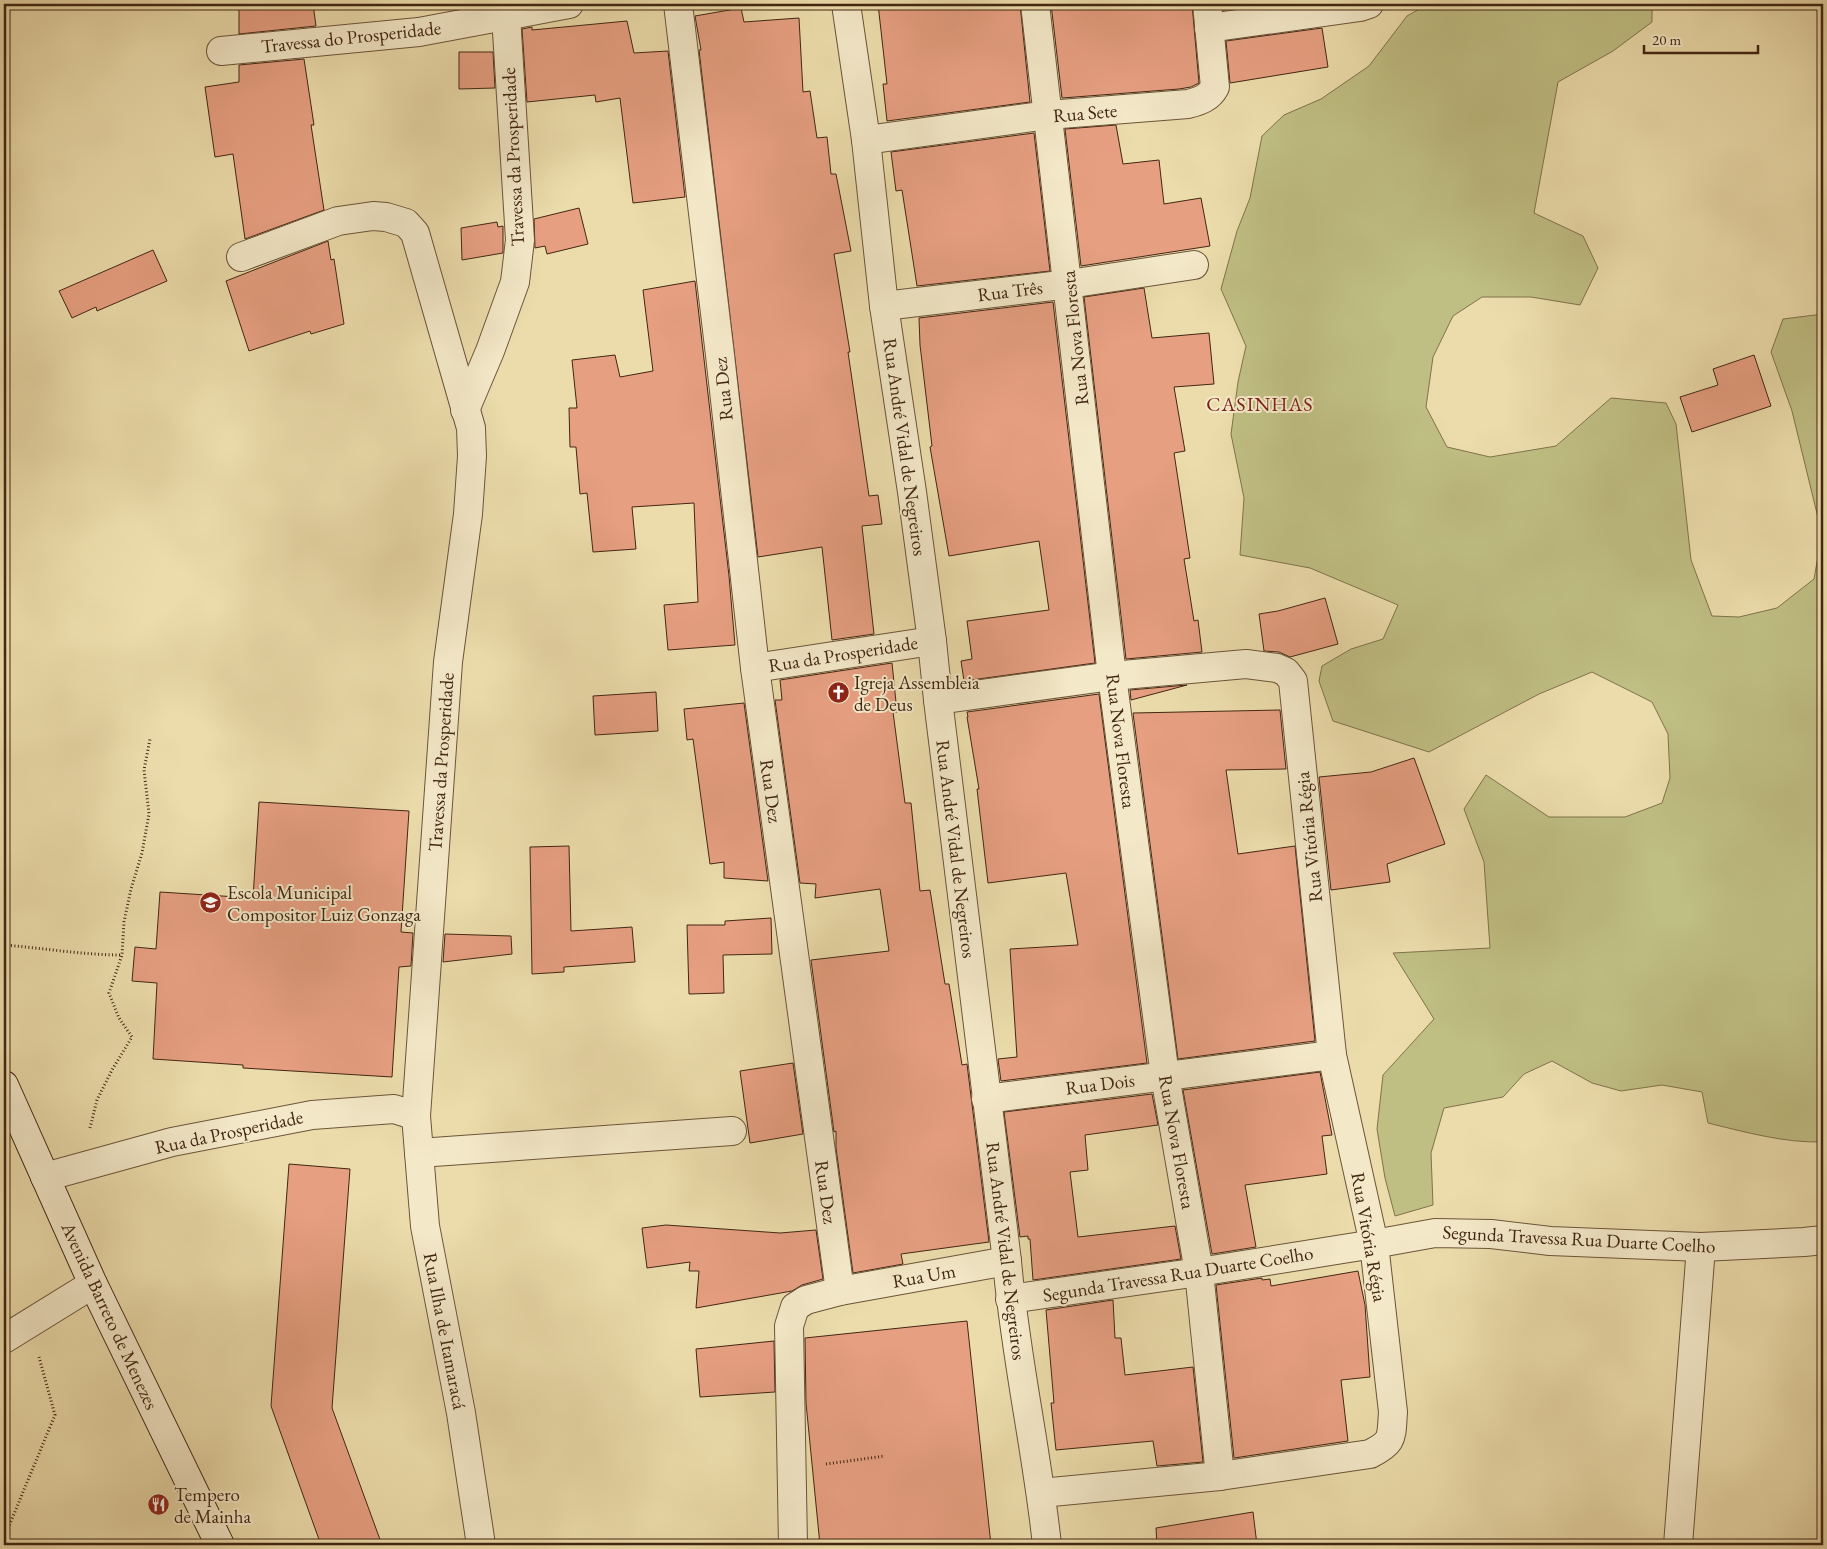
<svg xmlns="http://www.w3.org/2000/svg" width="1827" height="1549" font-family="'EB Garamond',serif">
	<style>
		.green { fill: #bfbe83; stroke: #80724b }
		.building { fill: #e69f81; stroke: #422613 }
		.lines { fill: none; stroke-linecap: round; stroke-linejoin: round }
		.street-casing { stroke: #6c5439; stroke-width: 30 }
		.secondary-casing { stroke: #422613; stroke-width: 30 }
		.path { stroke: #422613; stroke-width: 3; stroke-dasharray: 1 2.5; stroke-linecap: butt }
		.street { stroke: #f3e8c8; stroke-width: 28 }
		.secondary { stroke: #f3e8c8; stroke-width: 28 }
		.labels { text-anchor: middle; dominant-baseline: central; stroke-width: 4; stroke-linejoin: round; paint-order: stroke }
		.street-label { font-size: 19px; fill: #422613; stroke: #f3e8c8 }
		.poi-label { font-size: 19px; fill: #422613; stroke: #f3e8c8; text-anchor: start }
		.neighbourhood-label { font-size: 20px; letter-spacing: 1px; fill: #7a1f14; stroke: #f3e8c8 }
	</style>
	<rect width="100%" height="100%" fill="#ecdcab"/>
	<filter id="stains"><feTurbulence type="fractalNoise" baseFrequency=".004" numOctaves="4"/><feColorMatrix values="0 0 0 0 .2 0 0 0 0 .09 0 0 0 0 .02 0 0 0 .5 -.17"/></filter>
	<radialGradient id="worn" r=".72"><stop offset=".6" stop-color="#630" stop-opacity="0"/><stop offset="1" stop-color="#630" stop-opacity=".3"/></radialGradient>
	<!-- green -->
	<path class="green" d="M1428,4H1652V22L1613,51L1558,82L1534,213L1583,236L1598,268L1580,305L1531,297H1482L1453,316L1433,357L1426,407L1447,447L1490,457L1556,446L1611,398L1666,403L1676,424L1691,560L1712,616L1739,617L1777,608L1814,579L1822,534L1792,411L1771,352L1783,319L1823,314V1142C1784,1143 1745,1132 1708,1123L1702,1092L1662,1085L1621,1091L1592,1083L1552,1061L1524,1074L1503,1097L1444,1108L1431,1153L1433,1205L1395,1216L1385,1178L1377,1129L1383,1075L1434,1019L1393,953L1490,948L1484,862L1464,809L1486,775L1549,817H1625L1662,803L1670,778L1668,734L1652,702L1592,672L1539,694L1429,752L1333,721L1319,681L1322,666L1351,649L1383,639L1398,605L1310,568L1240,555L1244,498L1231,434L1238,382L1246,346L1221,289L1237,231L1250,198L1262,136L1284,115L1321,99L1369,66L1407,16Z"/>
	<!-- building -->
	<g class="building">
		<path d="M239,4H313L316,26L239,34Z"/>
		<path d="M878,4H1020L1030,102L887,121L883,84H887Z"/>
		<path d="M1051,4H1192L1199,83L1191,87L1179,89L1062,98Z"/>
		<path d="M1223,4H1270L1223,10Z"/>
		<path d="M741,8L744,22L799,18L803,92L810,91L817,138L827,137L831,174H836L851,251L834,254L850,352H848L869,496L878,495L882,524L862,526L874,634L832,640L822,547L758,557L699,50H701L695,16Z"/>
		<path d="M627,21L634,53L668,51L685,197L633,203L620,98L596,102L595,95L527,102L522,29L532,27V30Z"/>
		<path d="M1322,28L1328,67L1230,83L1226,41Z"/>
		<path d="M459,52H493L495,88L459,89Z"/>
		<path d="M304,59L314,125H311L324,210L245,239L233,154L215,157L205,87L239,82V65Z"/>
		<path d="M1116,125L1123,164L1159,160L1164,204L1201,198L1210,246L1081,266L1065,129Z"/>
		<path d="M1034,133L1050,271L917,286L902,190L896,191L891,152Z"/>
		<path d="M579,208L588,244L547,254L545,246L535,248L534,219Z"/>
		<path d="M497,222L498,227L503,226V253L462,260L461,228Z"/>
		<path d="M328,241L331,260L334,259L344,324L311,334L310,331L249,351L226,281Z"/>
		<path d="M153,250L167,281L97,311L96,307L72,318L59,291Z"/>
		<path d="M695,281L729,576L735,645L668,650L664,605L698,602L694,503L632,507L636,549L593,552L587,493L580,494L576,447H570L569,408H577L572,360L615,355L620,377L653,371L643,290Z"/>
		<path d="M1144,288L1152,338L1209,333L1214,384L1174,387L1185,451L1174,453L1190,558L1184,559L1194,621L1198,620L1202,652L1126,659L1084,297Z"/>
		<path d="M1053,302L1095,663L964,681L961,661L972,659L967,621L1049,610L1039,541L949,556L930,447L932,446L920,345L919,318Z"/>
		<path d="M1754,355L1771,406L1692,432L1680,397L1718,385L1713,369Z"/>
		<path d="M1325,598L1338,644L1290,657L1279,652L1264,651L1259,614L1278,611Z"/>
		<path d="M892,663L897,712H893L905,803H911L920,891L930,890L945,984H949L962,1065L967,1064L989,1242L901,1254L903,1264L853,1273L836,1148V1131L834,1132L811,960L889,951L880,889L815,898L816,884L800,883L775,700H782L780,680Z"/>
		<path d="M1187,685L1131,700L1130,690Z"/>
		<path d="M656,692L658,731L595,735L593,696Z"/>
		<path d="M1099,694L1147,1063L1001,1081L998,1059L1017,1057L1010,949L1078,945L1066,873L988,883L977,789H979L967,717H968L967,712Z"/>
		<path d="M744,703L768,881L724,878V862L710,864L693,739L687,740L684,709Z"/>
		<path d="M1280,710L1286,769L1226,770L1238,854L1295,846L1315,1041L1178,1059L1133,713Z"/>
		<path d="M1414,758L1445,844L1387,864L1390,882L1331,890L1319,777L1371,772Z"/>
		<path d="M259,802L409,811L401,932L413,933L411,966L399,967L392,1077L243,1068V1065L153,1059L157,983L132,981L135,947L156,949L160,892L253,898Z"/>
		<path d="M569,846L571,931L632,927L635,962L564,967V972L532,974L530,847Z"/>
		<path d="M771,918L772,954L723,955L724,993L689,994L687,925H725V921Z"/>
		<path d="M445,934L511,936L512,954L443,962Z"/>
		<path d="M793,1063L803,1134L750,1143L740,1071Z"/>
		<path d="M1320,1072L1332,1135L1322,1136L1327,1174L1245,1185L1256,1247L1212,1254L1183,1090Z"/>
		<path d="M1152,1094L1158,1125L1085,1135L1088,1170L1070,1172L1078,1237L1175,1226L1181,1259L1033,1280L1030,1239H1028V1236L1020,1237L1004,1112Z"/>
		<path d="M289,1164L350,1169L332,1408L382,1545H321L271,1406Z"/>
		<path d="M666,1225L780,1233L816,1230L823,1279L802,1285L792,1291L696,1308L699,1271H689L690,1262L647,1268L642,1228Z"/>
		<path d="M1358,1271L1365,1305L1370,1377L1341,1380L1348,1441L1234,1458L1216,1285L1262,1278V1280L1270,1279L1271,1286Z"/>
		<path d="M1113,1300L1115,1338H1121L1125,1375L1193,1367L1203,1462L1157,1466L1153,1441L1056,1450L1051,1403H1054L1046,1310Z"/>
		<path d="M967,1321L991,1545H820L806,1403L805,1338Z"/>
		<path d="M774,1341L775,1392L700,1397L696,1349Z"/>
		<path d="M1253,1512L1257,1545H1157L1156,1528Z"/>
	</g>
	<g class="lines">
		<defs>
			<g id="street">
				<path d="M678,4L720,355L755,668L840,1291"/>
				<path d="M846,4L866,140L884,306L912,492L932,641L938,700L1007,1261C1015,1356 1037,1450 1047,1545"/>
				<path d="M1035,4L1112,676L1165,1076L1199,1272L1220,1476"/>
				<path d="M1209,28L1360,7L1369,4"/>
				<path d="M221,51L419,32L569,4"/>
				<path d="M866,140L1048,115L1188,104C1200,101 1209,98 1215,87L1207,4"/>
				<path d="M241,257L338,221L373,216L386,217L406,223L415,233L471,428L472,456L468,514L448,662L416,1116L425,1226L461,1413L481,1545"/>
				<path d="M884,306L1069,284L1194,265"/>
				<path d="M465,410L490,351L515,282L520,240L506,16"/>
				<path d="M755,668L932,641"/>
				<path d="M938,700L1112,676L1246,664L1277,668L1286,672L1293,681L1332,1055L1374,1244L1393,1412C1391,1438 1394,1442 1370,1454L1220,1476L1041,1493"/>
				<path d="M986,1099L1332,1055"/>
				<path d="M419,1153L732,1131"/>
				<path d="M45,1177L172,1142L312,1115L394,1109L416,1116"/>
				<path d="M1010,1299L1199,1272L1374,1244L1435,1233L1491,1234L1550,1241L1701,1247L1804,1242L1823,1240"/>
				<path d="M4,1339L93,1284"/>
				<path d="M793,1545L789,1326L795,1307L806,1300L840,1291L1007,1261"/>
				<path d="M1678,1545L1701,1247"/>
			</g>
			<path id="secondary" d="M4,1085L93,1284L220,1545"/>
		</defs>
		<!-- street casing -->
		<use href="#street" class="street-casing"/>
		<!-- secondary casing -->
		<use href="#secondary" class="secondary-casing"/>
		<!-- path -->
		<g class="path">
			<path d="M4,945C43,948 83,955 122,955"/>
			<path d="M90,1128L97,1100L112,1070L132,1037L119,1018L109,993L122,955L124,922L131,889L142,853L149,814L144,770L150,739"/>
			<path d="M826,1464L885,1456"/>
			<path d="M4,1538L55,1415L39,1357"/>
		</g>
		<!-- street -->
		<use href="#street" class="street"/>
		<!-- secondary -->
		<use href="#secondary" class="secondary"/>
	</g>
	<!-- icons -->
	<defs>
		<symbol id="church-disc" viewBox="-11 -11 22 22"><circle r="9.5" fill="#8f2418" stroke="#f3e8c8"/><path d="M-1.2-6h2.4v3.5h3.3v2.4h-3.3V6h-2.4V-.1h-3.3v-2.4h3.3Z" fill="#fff"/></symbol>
		<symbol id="school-disc" viewBox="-11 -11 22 22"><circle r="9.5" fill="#8f2418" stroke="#f3e8c8"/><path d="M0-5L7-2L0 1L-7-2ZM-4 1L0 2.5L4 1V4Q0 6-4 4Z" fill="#fff"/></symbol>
		<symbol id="restaurant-disc" viewBox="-11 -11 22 22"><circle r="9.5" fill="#8f2418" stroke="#f3e8c8"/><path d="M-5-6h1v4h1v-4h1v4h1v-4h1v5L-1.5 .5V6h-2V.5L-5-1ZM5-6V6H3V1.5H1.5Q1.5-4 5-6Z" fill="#fff"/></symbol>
	</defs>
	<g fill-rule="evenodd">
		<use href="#church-disc" x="826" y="680" width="25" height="25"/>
		<use href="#school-disc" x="198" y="890" width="25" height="25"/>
		<use href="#restaurant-disc" x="146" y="1492" width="25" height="25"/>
	</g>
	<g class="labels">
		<!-- street labels -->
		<g class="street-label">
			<text transform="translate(351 37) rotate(-6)">Travessa do Prosperidade</text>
			<text transform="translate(1085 113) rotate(-5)">Rua Sete</text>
			<text transform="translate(513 157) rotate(-93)">Travessa da Prosperidade</text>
			<text transform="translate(1010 291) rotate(-7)">Rua Três</text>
			<text transform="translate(1075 338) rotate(-96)">Rua Nova Floresta</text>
			<text transform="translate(723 389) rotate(-96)">Rua Dez</text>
			<text transform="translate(905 447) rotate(82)">Rua André Vidal de Negreiros</text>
			<text transform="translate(843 654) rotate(-9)">Rua da Prosperidade</text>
			<text transform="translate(1121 741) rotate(83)">Rua Nova Floresta</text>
			<text transform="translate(441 762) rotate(-86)">Travessa da Prosperidade</text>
			<text transform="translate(771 791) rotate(82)">Rua Dez</text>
			<text transform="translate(1309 837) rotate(-96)">Rua Vitória Régia</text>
			<text transform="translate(956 849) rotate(83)">Rua André Vidal de Negreiros</text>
			<text transform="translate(1100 1084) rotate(-7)">Rua Dois</text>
			<text transform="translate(229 1132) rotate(-12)">Rua da Prosperidade</text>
			<text transform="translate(1177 1142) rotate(80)">Rua Nova Floresta</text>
			<text transform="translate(826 1192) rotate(82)">Rua Dez</text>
			<text transform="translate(1369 1237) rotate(80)">Rua Vitória Régia</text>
			<text transform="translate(1579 1239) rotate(3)">Segunda Travessa Rua Duarte Coelho</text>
			<text transform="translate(1006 1251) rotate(83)">Rua André Vidal de Negreiros</text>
			<text transform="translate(1178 1274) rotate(-9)">Segunda Travessa Rua Duarte Coelho</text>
			<text transform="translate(924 1276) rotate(-10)">Rua Um</text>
			<text transform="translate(110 1316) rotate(65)">Avenida Barreto de Menezes</text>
			<text transform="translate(445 1331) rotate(79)">Rua Ilha de Itamaracá</text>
		</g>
		<!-- poi labels -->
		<g class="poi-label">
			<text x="854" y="682">Igreja Assembleia<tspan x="854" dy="22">de Deus</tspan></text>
			<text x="227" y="892">Escola Municipal<tspan x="227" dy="22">Compositor Luiz Gonzaga</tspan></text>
			<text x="174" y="1494">Tempero<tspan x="174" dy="22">de Mainha</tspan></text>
		</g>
		<!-- neighbourhood labels -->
		<g class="neighbourhood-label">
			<text x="1260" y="404">CASINHAS</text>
		</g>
	</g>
	<!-- margin -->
	<rect width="1827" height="1549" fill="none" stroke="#ecdcab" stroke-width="20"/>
	<rect x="5" y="5" width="1817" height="1539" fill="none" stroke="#422613" stroke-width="2.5"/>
	<rect x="10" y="10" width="1807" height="1529" fill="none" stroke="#422613"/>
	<!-- scale -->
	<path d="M1644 45v8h114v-8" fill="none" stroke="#422613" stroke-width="2.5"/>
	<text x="1652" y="45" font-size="15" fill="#422613" stroke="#f3e8c8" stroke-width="4" paint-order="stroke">20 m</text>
	<rect width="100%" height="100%" filter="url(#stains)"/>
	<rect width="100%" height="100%" fill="url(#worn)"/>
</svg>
